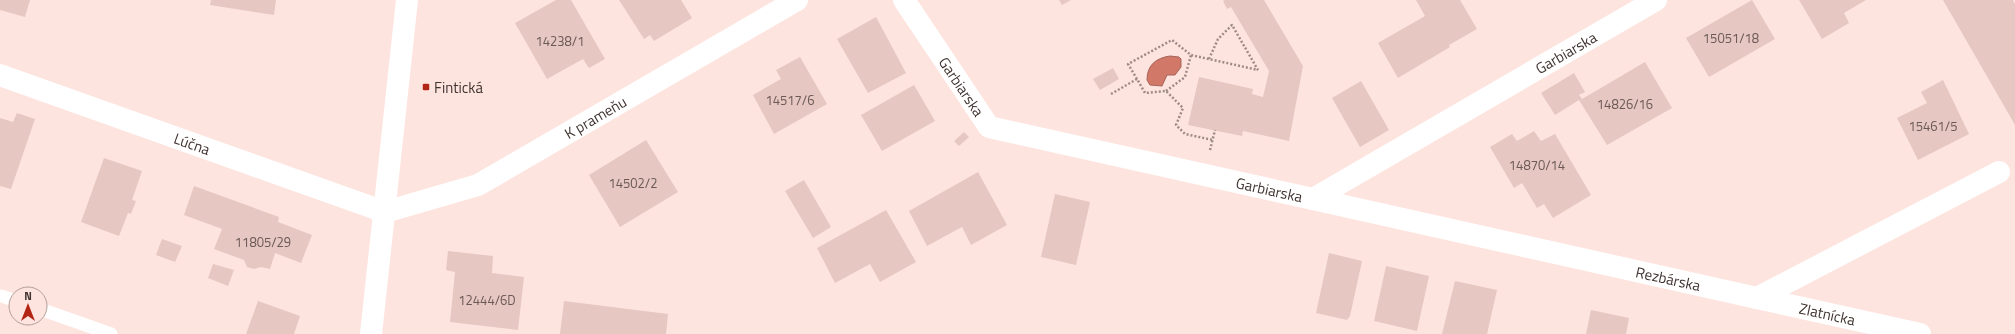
<svg xmlns="http://www.w3.org/2000/svg" width="2015" height="334" font-family="'Titillium Web',sans-serif">
	<style>
		.water { fill: #d17869; stroke: #a66458 }
		.building { fill: #e6c7c1 }
		.lines { fill: none; stroke-linecap: round; stroke-linejoin: round }
		.path { stroke: #9e8b87; stroke-width: 2.5; stroke-dasharray: 2 2; stroke-linecap: butt }
		.service { stroke: #fff; stroke-width: 13 }
		.minor { stroke: #fff; stroke-width: 22 }
		.tertiary { stroke: #fff; stroke-width: 22 }
		.poi-dot { fill: #b22414; stroke: #fee4df; stroke-width: 1.5 }
		.labels { text-anchor: middle; dominant-baseline: central; stroke-width: 3.5; stroke-linejoin: round; paint-order: stroke }
		.number-label { font-size: 13px; fill: #6a5955 }
		.street-label { font-size: 15px; fill: #403431; stroke: #fee4df }
		.poi-label { font-size: 15px; fill: #403431; stroke: #fee4df; text-anchor: start }
	</style>
	<rect width="100%" height="100%" fill="#fee4df"/>
	<!-- water -->
	<path class="water" d="M1170,56L1179,57L1181,59V67L1175,75H1167L1162,86L1150,85L1147,80C1147,65 1156,58 1170,56Z"/>
	<!-- building -->
	<g class="building">
		<path d="M0,0H30L25,17L0,10Z"/>
		<path d="M211,0H276L274,15L210,5Z"/>
		<path d="M556,0H571L605,59L589,68L583,59L547,79L515,23Z"/>
		<path d="M619,0H681L692,18L654,41L650,35L644,39Z"/>
		<path d="M1059,0H1071L1062,5Z"/>
		<path d="M1225,0H1264L1303,66L1289,141L1243,131L1242,136L1188,125L1199,77L1253,89L1252,94L1263,97L1269,71L1231,7L1227,9L1223,1Z"/>
		<path d="M1416,0H1460L1477,29L1449,45L1450,47L1398,78L1378,43L1425,16Z"/>
		<path d="M1752,0L1775,39L1709,77L1686,38Z"/>
		<path d="M1799,0H1866L1844,13L1849,23L1822,39Z"/>
		<path d="M1943,0H2013L2015,4V125Z"/>
		<path d="M876,17L906,73L868,93L837,39Z"/>
		<path d="M800,57L827,104L774,134L753,95L781,79L776,70Z"/>
		<path d="M1645,62L1672,108L1607,145L1579,100L1555,115L1541,93L1574,73L1585,92L1579,95L1582,99Z"/>
		<path d="M1113,68L1119,79L1100,90L1093,79Z"/>
		<path d="M1943,80L1969,134L1918,160L1897,118L1927,103L1921,92Z"/>
		<path d="M1361,81L1389,130L1360,147L1332,98Z"/>
		<path d="M914,85L935,121L882,151L861,115Z"/>
		<path d="M17,113L35,119L11,189L0,186V118L13,122Z"/>
		<path d="M1534,131L1541,141L1555,134L1591,195L1553,218L1544,204L1537,208L1522,183L1514,188L1490,147L1512,134L1517,141Z"/>
		<path d="M964,132L969,137L959,146L954,141Z"/>
		<path d="M646,140L678,192L620,227L589,175Z"/>
		<path d="M104,158L142,171L132,200L136,201L131,214L128,213L119,236L81,222Z"/>
		<path d="M978,172L1007,225L971,245L962,227L927,246L909,211Z"/>
		<path d="M804,180L831,227L813,238L785,191Z"/>
		<path d="M194,186L279,217L278,222L312,235L301,263L275,253L270,269L261,267L254,269L247,267L244,260L214,249L222,229L184,215Z"/>
		<path d="M1055,194L1090,202L1076,265L1041,257Z"/>
		<path d="M886,210L916,262L880,282L870,264L835,283L817,248Z"/>
		<path d="M162,239L182,246L175,262L156,255Z"/>
		<path d="M448,251L493,256L492,273L524,277L518,330L450,322L455,272L446,270Z"/>
		<path d="M1329,253L1362,261L1350,316L1347,320L1316,313Z"/>
		<path d="M213,264L234,270L228,286L208,278Z"/>
		<path d="M1386,266L1429,276L1417,331L1374,321Z"/>
		<path d="M1455,281L1497,290L1487,334H1442Z"/>
		<path d="M258,301L300,316L294,334H246Z"/>
		<path d="M564,301L668,314L666,334H560Z"/>
		<path d="M1591,310L1629,318L1626,334H1586Z"/>
	</g>
	<g class="lines">
		<!-- path -->
		<g class="path">
			<path d="M1209,59L1218,39L1232,25L1258,70"/>
			<path d="M1137,79L1128,64L1172,40L1191,55L1258,70"/>
			<path d="M1166,91L1185,77L1191,55"/>
			<path d="M1111,94L1137,79L1145,93L1166,91L1183,108L1176,125L1185,134L1213,140"/>
			<path d="M1210,150L1215,130"/>
		</g>
		<!-- service -->
		<g class="service">
			<path d="M2,296L16,301"/>
			<path d="M40,309L111,334"/>
		</g>
		<!-- minor -->
		<g class="minor">
			<path id="s1" d="M904,0L989,127L1313,199L1656,0"/>
			<path id="s2" d="M0,75L385,212L478,185L797,0"/>
			<path id="s3" d="M1313,199L1757,298L1999,172"/>
			<path id="s4" d="M1757,298L1920,334"/>
		</g>
		<!-- tertiary -->
		<path class="tertiary" d="M371,334L407,0"/>
	</g>
	<!-- markers -->
	<rect class="poi-dot" x="422" y="83" width="8" height="8" rx="2"/>
	<g class="labels">
		<!-- number labels -->
		<g class="number-label">
			<text x="1731" y="38">15051/18</text>
			<text x="560" y="41">14238/1</text>
			<text x="790" y="100">14517/6</text>
			<text x="1625" y="104">14826/16</text>
			<text x="1933" y="126">15461/5</text>
			<text x="1537" y="165">14870/14</text>
			<text x="633" y="183">14502/2</text>
			<text x="263" y="242">11805/29</text>
			<text x="487" y="300">12444/6D</text>
		</g>
		<!-- street labels -->
		<g class="street-label">
			<text stroke="none"><textPath href="#s1" startOffset="777">Garbiarska</textPath></text>
			<text stroke="none"><textPath href="#s1" startOffset="104">Garbiarska</textPath></text>
			<text stroke="none"><textPath href="#s2" startOffset="641">K prameňu</textPath></text>
			<text stroke="none"><textPath href="#s2" startOffset="204">Lúčna</textPath></text>
			<text stroke="none"><textPath href="#s1" startOffset="440">Garbiarska</textPath></text>
			<text stroke="none"><textPath href="#s3" startOffset="364">Rezbárska</textPath></text>
			<text stroke="none"><textPath href="#s4" startOffset="72">Zlatnícka</textPath></text>
		</g>
		<!-- poi labels -->
		<g class="poi-label">
			<text x="434" y="87">Fintická</text>
		</g>
	</g>
	<!-- north arrow -->
	<g transform="translate(28 306)"><circle r="19" fill="#fee4df" stroke="#b29e99"/>
	<path d="M0-3L7 15L0 10L-7 15Z" fill="#b22414"/>
	<text y="-6" font-size="11" font-weight="bold" text-anchor="middle" fill="#403431">N</text>
	</g>
</svg>
